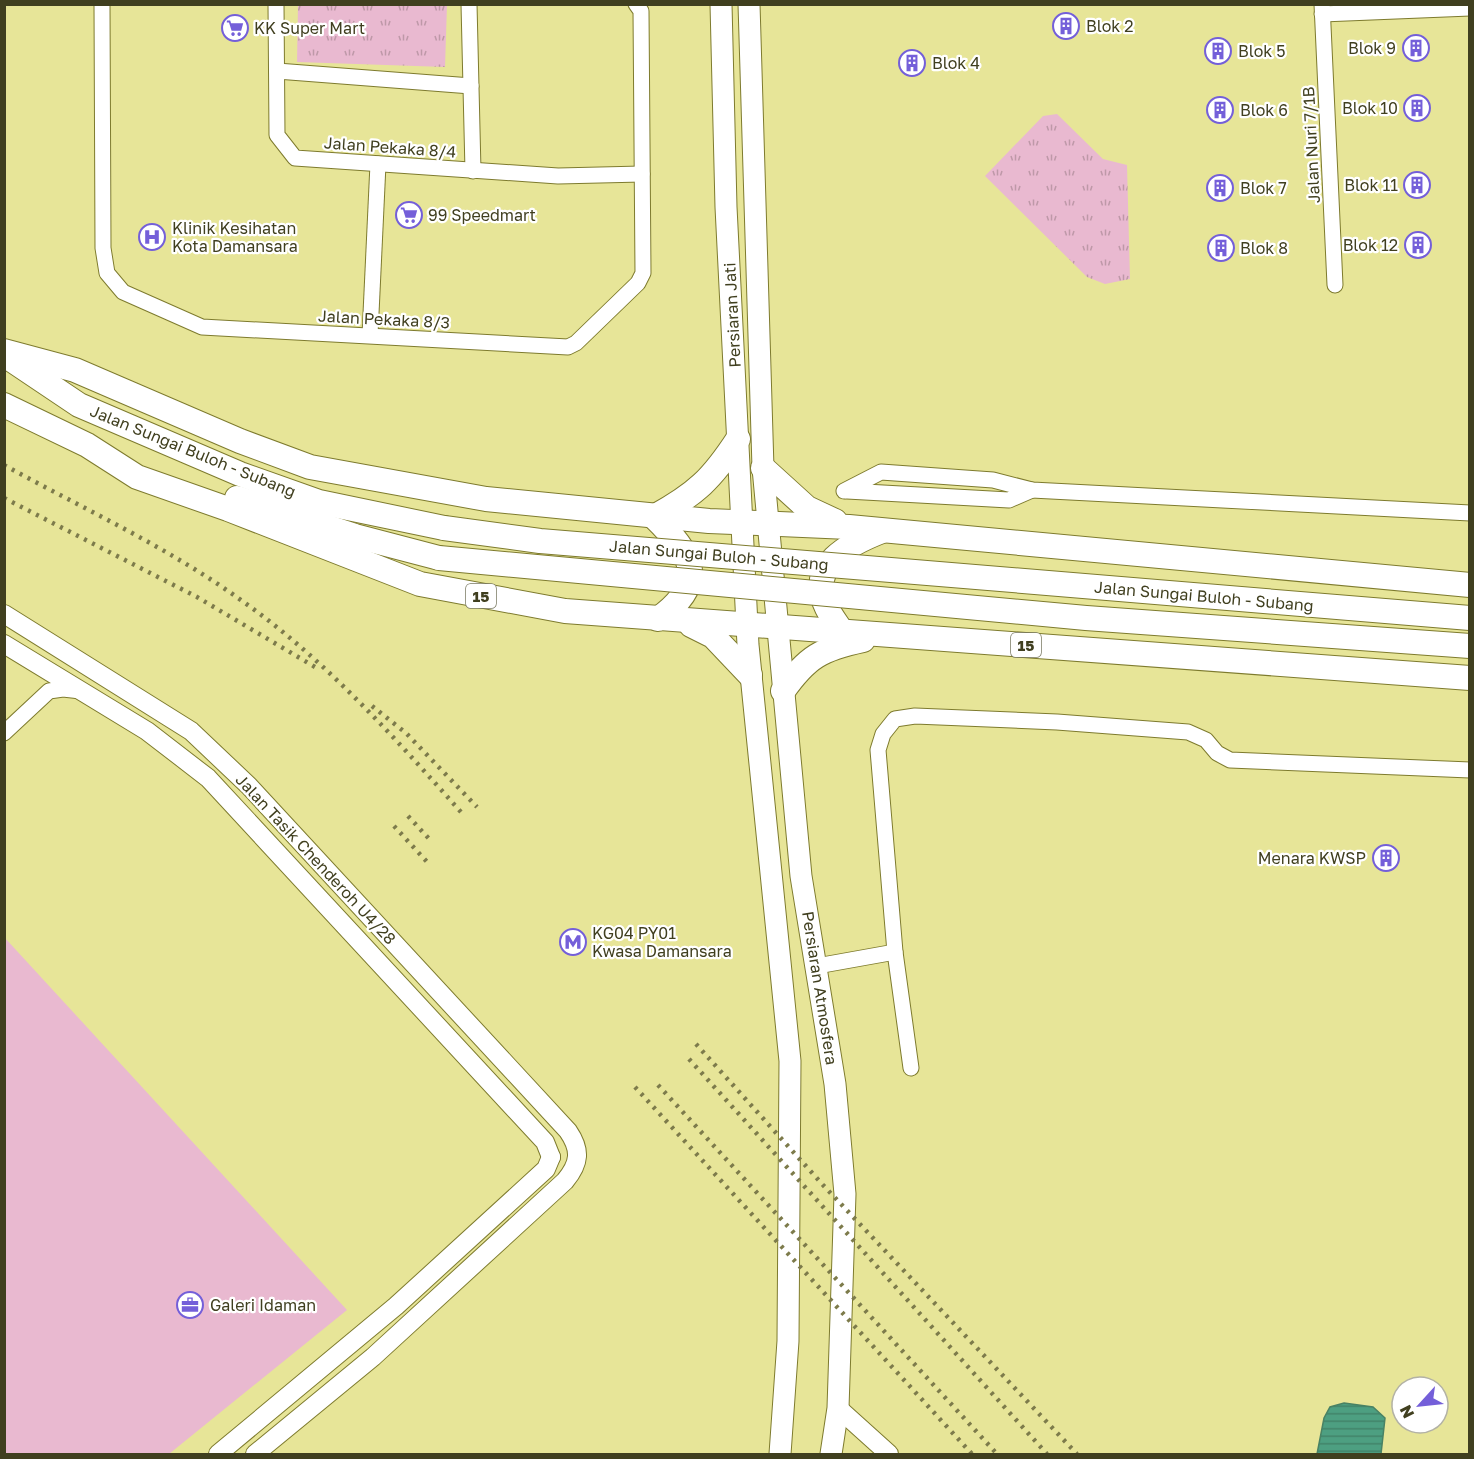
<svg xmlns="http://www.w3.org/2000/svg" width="1474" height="1459" font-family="'Golos Text',sans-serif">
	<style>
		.grass { fill: #e9b9d0 }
		.park { fill: url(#park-tufts) }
		.water { fill: url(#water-rules); stroke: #498264; stroke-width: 1.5 }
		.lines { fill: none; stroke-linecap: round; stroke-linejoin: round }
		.minor-casing { stroke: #7e7b2e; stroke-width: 17 }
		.tertiary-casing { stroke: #7e7b2e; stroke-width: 20 }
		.secondary-casing { stroke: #7e7b2e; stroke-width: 23 }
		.trunk-casing { stroke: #7e7b2e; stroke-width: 26 }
		.minor { stroke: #fff; stroke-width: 15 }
		.tertiary { stroke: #fff; stroke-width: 18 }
		.secondary { stroke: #fff; stroke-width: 21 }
		.trunk { stroke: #fff; stroke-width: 24 }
		.rail { stroke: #7d7b4b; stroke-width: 4.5; stroke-dasharray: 3 6; stroke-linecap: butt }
		.trunk-bridge-casing { stroke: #7e7b2e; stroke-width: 26; stroke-linecap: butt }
		.trunk-bridge { stroke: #fff; stroke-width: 24 }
		.labels { text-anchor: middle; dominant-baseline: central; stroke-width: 4.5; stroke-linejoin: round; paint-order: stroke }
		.shield { fill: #fff; stroke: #797962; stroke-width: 1.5 }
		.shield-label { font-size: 15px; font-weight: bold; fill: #403f1f }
		.poi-label { font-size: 16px; fill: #403f1f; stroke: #fff; text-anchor: start }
		.street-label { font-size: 16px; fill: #403f1f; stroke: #fff }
	</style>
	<defs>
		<pattern id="park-tufts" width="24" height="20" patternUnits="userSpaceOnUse" patternTransform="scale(1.5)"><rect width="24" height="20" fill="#e9b9d0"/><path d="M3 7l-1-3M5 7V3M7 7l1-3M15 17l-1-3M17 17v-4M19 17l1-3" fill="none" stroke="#be98a8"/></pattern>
		<pattern id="water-rules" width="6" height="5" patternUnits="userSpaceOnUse" patternTransform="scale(1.5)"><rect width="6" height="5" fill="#4d9f81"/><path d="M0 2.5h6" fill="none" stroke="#418369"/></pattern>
	</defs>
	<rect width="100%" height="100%" fill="#e7e598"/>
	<!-- grass -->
	<path class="grass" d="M5,938L347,1310L169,1454H5Z"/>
	<!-- park -->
	<g class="park">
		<path d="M298,5H447L445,67L297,62Z"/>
		<path d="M1057,114L1103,159L1127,165L1130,279L1105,284L1087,277L985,176L1043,116Z"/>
	</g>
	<!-- water -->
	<path class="water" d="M1344,1403L1373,1407L1385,1418L1381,1454H1317L1324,1418L1330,1407Z"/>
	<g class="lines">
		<defs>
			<g id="minor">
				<path d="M102,4L103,248L107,273L123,292L202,327L568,347L576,343L638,283L643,273L641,11L636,4"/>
				<path d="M276,4L277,135L295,158L558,176L642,174"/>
				<path d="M469,4L473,171"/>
				<path d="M1322,4L1335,285"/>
				<path d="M1322,14L1470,8"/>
				<path d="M277,71L471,86"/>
				<path d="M370,335L378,164"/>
				<path d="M844,491L881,472L993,480L1032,490L1470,513"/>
				<path d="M847,491L1009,500L1032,490"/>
				<path d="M4,733L49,691L63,689L81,691"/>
				<path d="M895,952L911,1068"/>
				<path d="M817,966L895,952L878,750L883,734L895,719L915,716L1057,722L1188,732L1206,740L1217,753L1230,760L1470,770"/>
			</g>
			<g id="tertiary">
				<path d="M4,614L191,731L249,786L568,1131C581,1150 580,1163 565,1181L373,1357L255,1454"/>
				<path d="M4,644L147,731L208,778L545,1142L551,1157"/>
				<path d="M838,1408L889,1454"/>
				<path d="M218,1454L396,1306L546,1169L551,1157"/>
			</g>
			<g id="secondary">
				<path d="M721,4L726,207L748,645L790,1061L788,1341L780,1454"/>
				<path d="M749,4L763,468L801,876L835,1084L845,1194L838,1408L831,1454"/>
			</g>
			<g id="trunk">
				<path d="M4,351L75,370L240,441L310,467L486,499L709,521L849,527L1470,585"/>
				<path d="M12,360L79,405L240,474L319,502L444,528"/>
				<path d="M4,405L87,445L137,477L228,509L420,584L565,611L1470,678"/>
				<path d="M763,468L807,508L835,521"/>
				<path d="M237,498L355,536L439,558"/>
				<path d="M654,517C693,555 709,582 658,619"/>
				<path d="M654,517C696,494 712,479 738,439"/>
				<path d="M691,625L713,636L750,675"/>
				<path d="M842,632C837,624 831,616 827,608C805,565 851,543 882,531"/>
				<path d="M783,691C807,657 821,649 863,640"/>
			</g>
		</defs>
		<!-- minor casing -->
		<use href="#minor" class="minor-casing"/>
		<!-- tertiary casing -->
		<use href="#tertiary" class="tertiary-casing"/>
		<!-- secondary casing -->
		<use href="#secondary" class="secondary-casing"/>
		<!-- trunk casing -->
		<use href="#trunk" class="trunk-casing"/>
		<!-- minor -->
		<use href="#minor" class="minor"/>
		<!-- tertiary -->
		<use href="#tertiary" class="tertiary"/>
		<!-- secondary -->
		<use href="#secondary" class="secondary"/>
		<!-- trunk -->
		<use href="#trunk" class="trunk"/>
		<!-- rail -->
		<g class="rail">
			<path d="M4,465C82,508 167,547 238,598C324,658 392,735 461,812"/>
			<path d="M4,498L197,597L315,667"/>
			<path d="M372,706L406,733L477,807"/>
			<path d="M408,816L432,842"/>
			<path d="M394,826L428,863"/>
			<path d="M696,1044L823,1185L1077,1454"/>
			<path d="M689,1059L1047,1454"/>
			<path d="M658,1085L997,1454"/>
			<path d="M635,1087L972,1454"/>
		</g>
		<defs>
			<g id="trunk-bridge">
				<path d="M444,528L540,541L1470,618"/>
				<path d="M439,558L1086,618L1470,646"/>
			</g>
		</defs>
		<!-- trunk-bridge casing -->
		<use href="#trunk-bridge" class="trunk-bridge-casing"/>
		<!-- trunk-bridge -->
		<use href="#trunk-bridge" class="trunk-bridge"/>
	</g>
	<!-- icons -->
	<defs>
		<symbol id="building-ring" viewBox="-11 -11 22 22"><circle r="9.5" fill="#fff" stroke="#745fd9" stroke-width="1.5"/><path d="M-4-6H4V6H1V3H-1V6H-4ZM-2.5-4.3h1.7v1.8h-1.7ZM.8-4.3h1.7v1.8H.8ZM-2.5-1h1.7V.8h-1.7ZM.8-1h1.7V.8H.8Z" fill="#745fd9"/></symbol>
		<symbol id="supermarket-ring" viewBox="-11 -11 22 22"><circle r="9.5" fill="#fff" stroke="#745fd9" stroke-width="1.5"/><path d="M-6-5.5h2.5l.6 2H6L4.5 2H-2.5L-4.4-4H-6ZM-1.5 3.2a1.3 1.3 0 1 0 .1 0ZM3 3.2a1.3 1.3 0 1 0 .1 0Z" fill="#745fd9"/></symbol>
		<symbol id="hospital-ring" viewBox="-11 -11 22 22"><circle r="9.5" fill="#fff" stroke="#745fd9" stroke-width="1.5"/><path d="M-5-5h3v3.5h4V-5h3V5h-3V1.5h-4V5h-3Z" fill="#745fd9"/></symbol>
		<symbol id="metro-ring" viewBox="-11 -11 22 22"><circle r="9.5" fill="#fff" stroke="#745fd9" stroke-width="1.5"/><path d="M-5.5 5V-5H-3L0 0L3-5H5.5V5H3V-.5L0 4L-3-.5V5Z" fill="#745fd9"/></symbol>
		<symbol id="office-ring" viewBox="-11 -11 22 22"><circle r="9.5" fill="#fff" stroke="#745fd9" stroke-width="1.5"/><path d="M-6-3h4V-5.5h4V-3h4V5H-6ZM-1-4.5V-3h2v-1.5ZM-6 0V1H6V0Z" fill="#745fd9"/></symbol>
	</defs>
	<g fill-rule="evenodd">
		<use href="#building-ring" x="1051" y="11" width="30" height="30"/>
		<use href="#supermarket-ring" x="220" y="13" width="30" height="30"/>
		<use href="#building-ring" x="1401" y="33" width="30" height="30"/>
		<use href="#building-ring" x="1203" y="36" width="30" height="30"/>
		<use href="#building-ring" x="897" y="48" width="30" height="30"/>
		<use href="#building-ring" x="1402" y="93" width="30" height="30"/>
		<use href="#building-ring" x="1205" y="95" width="30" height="30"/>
		<use href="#building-ring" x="1402" y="170" width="30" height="30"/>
		<use href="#building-ring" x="1205" y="173" width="30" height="30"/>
		<use href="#supermarket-ring" x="394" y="200" width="30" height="30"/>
		<use href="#hospital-ring" x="137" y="222" width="30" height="30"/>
		<use href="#building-ring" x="1403" y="230" width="30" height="30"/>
		<use href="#building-ring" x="1206" y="233" width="30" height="30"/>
		<use href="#building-ring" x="1371" y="843" width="30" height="30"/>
		<use href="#metro-ring" x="558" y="927" width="30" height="30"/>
		<use href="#office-ring" x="175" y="1290" width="30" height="30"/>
	</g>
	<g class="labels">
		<!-- shield labels -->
		<g class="shield">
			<rect x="466" y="584" width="30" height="24" rx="4.5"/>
			<rect x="1011" y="633" width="30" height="24" rx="4.5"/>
		</g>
		<g class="shield-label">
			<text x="481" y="596">15</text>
			<text x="1026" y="645">15</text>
		</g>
		<!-- poi labels -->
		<g class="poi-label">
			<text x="1086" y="26">Blok 2</text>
			<text x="254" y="28">KK Super Mart</text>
			<text x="1396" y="48" text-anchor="end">Blok 9</text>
			<text x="1238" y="51">Blok 5</text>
			<text x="932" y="63">Blok 4</text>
			<text x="1398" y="108" text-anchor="end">Blok 10</text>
			<text x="1240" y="110">Blok 6</text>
			<text x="1398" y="185" text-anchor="end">Blok 11</text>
			<text x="1240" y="188">Blok 7</text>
			<text x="428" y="215">99 Speedmart</text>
			<text x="172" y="228">Klinik Kesihatan<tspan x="172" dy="18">Kota Damansara</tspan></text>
			<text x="1398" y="245" text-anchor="end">Blok 12</text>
			<text x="1240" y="248">Blok 8</text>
			<text x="1366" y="858" text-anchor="end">Menara KWSP</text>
			<text x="592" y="933">KG04 PY01<tspan x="592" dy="18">Kwasa Damansara</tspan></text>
			<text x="210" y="1305">Galeri Idaman</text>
		</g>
		<!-- street labels -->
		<g class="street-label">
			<text transform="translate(1311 145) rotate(-93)">Jalan Nuri 7/1B</text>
			<text transform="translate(390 147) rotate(4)">Jalan Pekaka 8/4</text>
			<text transform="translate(732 315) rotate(-93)">Persiaran Jati</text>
			<text transform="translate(384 319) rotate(3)">Jalan Pekaka 8/3</text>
			<text transform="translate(193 451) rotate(22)">Jalan Sungai Buloh - Subang</text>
			<text transform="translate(719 555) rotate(5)">Jalan Sungai Buloh - Subang</text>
			<text transform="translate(1204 596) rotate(5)">Jalan Sungai Buloh - Subang</text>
			<text transform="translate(316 859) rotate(47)">Jalan Tasik Chenderoh U4/28</text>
			<text transform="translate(820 988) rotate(81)">Persiaran Atmosfera</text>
		</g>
	</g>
	<!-- border -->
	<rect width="1474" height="1459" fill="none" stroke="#403f1f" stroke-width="12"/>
	<!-- north arrow -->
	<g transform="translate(1420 1405) rotate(243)"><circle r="28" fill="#ffffff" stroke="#b3b2a5" stroke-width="1.5"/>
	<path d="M0-4.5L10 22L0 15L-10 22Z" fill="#745fd9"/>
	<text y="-9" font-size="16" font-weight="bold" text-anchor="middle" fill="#403f1f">N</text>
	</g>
</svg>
